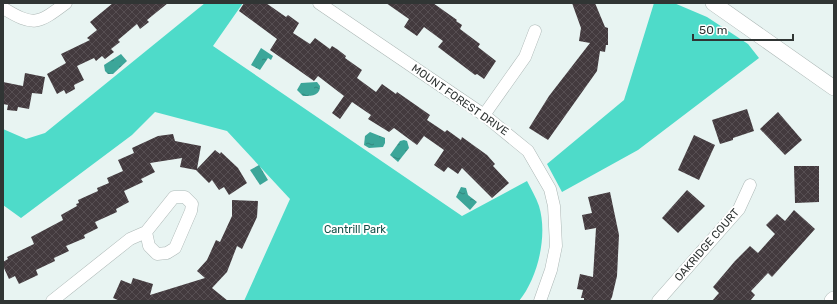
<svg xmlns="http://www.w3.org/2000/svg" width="837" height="304" font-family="Rubik,sans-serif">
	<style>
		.park { fill: #4edbc9 }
		.water { fill: url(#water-ripples) }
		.building { fill: url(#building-cross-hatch) }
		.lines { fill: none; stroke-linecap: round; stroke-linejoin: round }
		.minor-casing { stroke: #acb7b5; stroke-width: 13 }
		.tertiary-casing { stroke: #acb7b5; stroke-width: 16 }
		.secondary-casing { stroke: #acb7b5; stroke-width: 18 }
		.minor { stroke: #fff; stroke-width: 12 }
		.tertiary { stroke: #fff; stroke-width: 15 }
		.secondary { stroke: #fff; stroke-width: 17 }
		.labels { text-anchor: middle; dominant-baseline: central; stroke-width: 4; stroke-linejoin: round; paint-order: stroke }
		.street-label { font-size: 11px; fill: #303534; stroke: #fff }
		.park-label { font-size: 11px; fill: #135048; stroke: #fff }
	</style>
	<defs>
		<pattern id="water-ripples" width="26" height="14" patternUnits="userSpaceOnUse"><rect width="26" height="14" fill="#3ca699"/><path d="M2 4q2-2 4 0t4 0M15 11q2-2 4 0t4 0" fill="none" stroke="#33887e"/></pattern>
		<pattern id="building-cross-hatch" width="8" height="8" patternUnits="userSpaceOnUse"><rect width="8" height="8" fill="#433a3e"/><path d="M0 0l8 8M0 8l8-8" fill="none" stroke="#564e52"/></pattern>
	</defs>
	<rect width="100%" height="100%" fill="#e8f4f2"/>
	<!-- park -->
	<g class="park">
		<path d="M205,3H243L213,46L462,216L527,181C531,189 536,197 539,206C548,235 538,278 519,301H244L290,199L227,131L155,112L132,135L21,218L3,205V129L26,139L45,133Z"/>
		<path d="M654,3H674L707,17L748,44L759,58L638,150L562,192L547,164L624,100Z"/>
	</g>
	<!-- water -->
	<g class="water">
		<path d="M261,48L273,56L271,60L268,58L260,70L251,65Z"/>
		<path d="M121,54L127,61L113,74H108L105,71L104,65Z"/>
		<path d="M317,82L320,86C320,96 311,96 303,96L297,90L301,83Z"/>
		<path d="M370,132L385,138V143L383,147L369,148L364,145L365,136Z"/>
		<path d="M404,140L407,141L409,148L398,162L390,155L400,141Z"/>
		<path d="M259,165L268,180L260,185L250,170Z"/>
		<path d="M461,187L466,188L468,195L477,202L470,210L456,197Z"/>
	</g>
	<!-- building -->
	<g class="building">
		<path d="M113,3H168L147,20L149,22L140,29L137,24L118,40L120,42L111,49L114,52L105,59L102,56L96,61L94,58L77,66L84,80L74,85L75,89L66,94L64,90L57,94L47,74L66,63L61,54L90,40L87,38L97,30L90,22Z"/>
		<path d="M244,3H266L286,17L288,15L299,23L293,33L310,44L315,38L330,49L332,46L337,49L346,56L345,58L362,70L357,78L376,92L382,84L396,94L397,92L430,115L427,120L445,132L447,130L461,140L462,137L487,155L495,164L493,166L509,183L492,198L462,168L458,174L448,167L444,172L434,165L444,150L424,136L417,145L394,128L389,132L368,119L371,115L352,102L340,119L332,113L344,96L318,76L314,81L270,50L277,39L239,11Z"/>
		<path d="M386,3H433L457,20L456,21L462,25L460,29L480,44L478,47L496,61L484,79L477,74L475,75L438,47L443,41L424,27L417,36L404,27L409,19Z"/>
		<path d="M572,3H595L605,27L608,28V45H606L605,52L600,51L597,71L548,140L529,128L549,96L590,43L579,41L581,28Z"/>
		<path d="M25,73L45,77L42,94L32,93L29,109L18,107L17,111L7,110L8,105L3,104V82L23,86Z"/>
		<path d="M747,109L754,131L733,138V140L720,144L712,120Z"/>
		<path d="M778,112L802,140L785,155L760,129Z"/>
		<path d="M173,134L175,141L201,146L197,169L215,150L220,154L221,152L238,168L247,183L229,195L224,187L219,190L212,180L209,183L196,170L180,167L182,158L150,163L155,172L141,179L143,182L124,191L129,202L116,209L117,212L95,222L98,228L84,235L85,238L66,246L69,251L54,258L55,261L36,270L38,275L19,284L15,276L9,279L3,266V262L8,259L7,257L34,244L31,237L63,220L61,215L77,206L76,204L79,203L78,200L98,191L97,188L109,183L107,178L123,171L118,160L134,153L132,148L158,136Z"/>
		<path d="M694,135L715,145L699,180L678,170Z"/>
		<path d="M794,166H819V202L795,203Z"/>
		<path d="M687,190L705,206L678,233L662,218Z"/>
		<path d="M610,192L619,235L617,276L612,297L610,301H584V298H581L583,290L577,289L580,274L593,277L596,228L585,230L582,215L592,213L588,197Z"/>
		<path d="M232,200L258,201L257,217L242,249L237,246L227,272L212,288L228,301H120L113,298L121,280L131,284L133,278L153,284L150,295L205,278L197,271L207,260L216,240L220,242L232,216Z"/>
		<path d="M794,210L815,229L772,277L768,273L751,291L755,295L750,301H712L719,293L713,287L735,261L750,246L758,253L775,234L766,225L777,214L785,221Z"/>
	</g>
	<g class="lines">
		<defs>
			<g id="minor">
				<path d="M319,3L484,115L528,151L550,189L554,206L556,246L551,270L540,301"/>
				<path d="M3,8C34,27 38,24 66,3"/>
				<path d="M484,115L525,57L535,31"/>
				<path d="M52,301L130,239L146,232L174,197H185L192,204L191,211L175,248L167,253L157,254L149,246L146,232"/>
				<path d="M658,301L739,209L750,185"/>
			</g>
			<path id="tertiary" d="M713,3L834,88"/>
			<path id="secondary" d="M833,301L834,300"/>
		</defs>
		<!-- minor casing -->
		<use href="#minor" class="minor-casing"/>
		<!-- tertiary casing -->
		<use href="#tertiary" class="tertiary-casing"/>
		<!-- secondary casing -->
		<use href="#secondary" class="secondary-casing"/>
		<!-- minor -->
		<use href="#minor" class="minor"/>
		<!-- tertiary -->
		<use href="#tertiary" class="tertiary"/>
		<!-- secondary -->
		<use href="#secondary" class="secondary"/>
	</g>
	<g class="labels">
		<!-- street labels -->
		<g class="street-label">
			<text transform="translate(460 100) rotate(35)">MOUNT FOREST DRIVE</text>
			<text transform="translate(707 245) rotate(-49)">OAKRIDGE COURT</text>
		</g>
		<!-- park labels -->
		<g class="park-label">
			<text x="355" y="229">Cantrill Park</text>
		</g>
	</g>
	<!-- border -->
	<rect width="837" height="304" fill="none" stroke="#303534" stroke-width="8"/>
	<!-- scale -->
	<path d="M693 34v6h100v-6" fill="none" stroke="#303534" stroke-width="2"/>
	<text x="699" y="34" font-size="12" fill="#303534" stroke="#ffffff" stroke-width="3" paint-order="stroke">50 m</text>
</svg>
